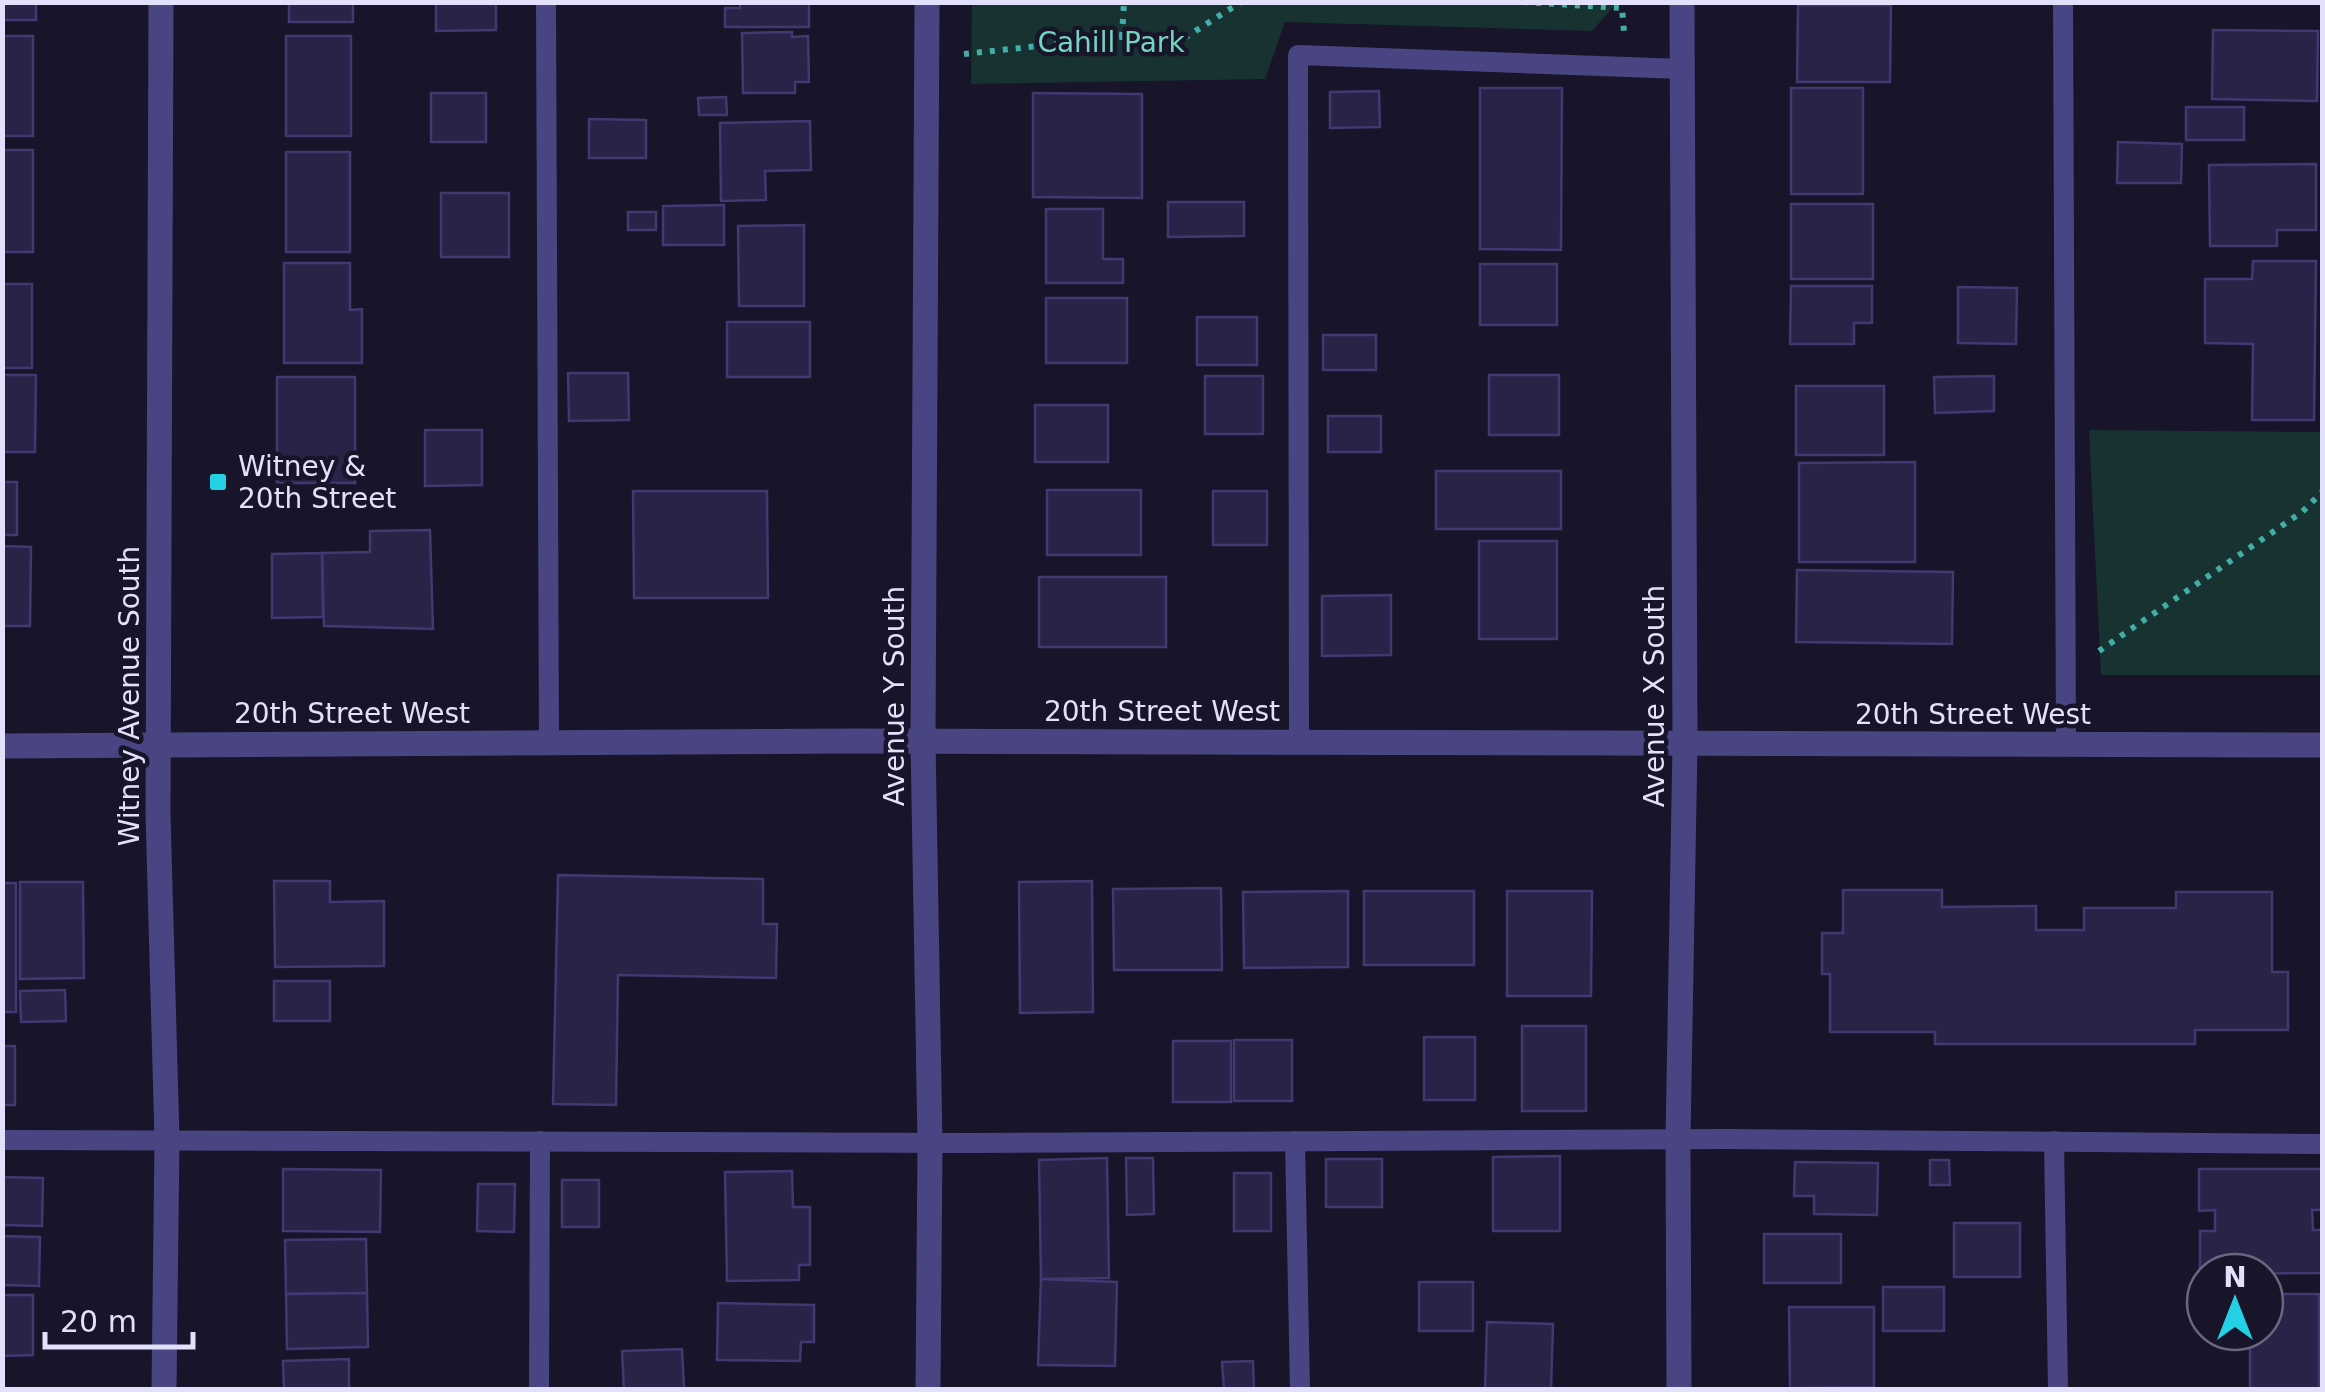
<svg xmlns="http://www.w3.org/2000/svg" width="2325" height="1392" font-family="'DejaVu Sans',sans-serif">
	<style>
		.green { fill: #183232 }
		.building { fill: #2a2348; stroke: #433871; stroke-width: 2.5 }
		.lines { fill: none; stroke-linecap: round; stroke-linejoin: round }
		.path { stroke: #41afa8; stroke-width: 6; stroke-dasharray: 5 8; stroke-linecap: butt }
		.lane { stroke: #484582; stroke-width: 20 }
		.street { stroke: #484582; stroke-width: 25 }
		.poi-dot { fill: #24d0e3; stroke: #181429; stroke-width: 4 }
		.labels { text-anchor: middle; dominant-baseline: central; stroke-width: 9; stroke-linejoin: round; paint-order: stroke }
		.park-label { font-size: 28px; fill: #74d4bc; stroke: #181429 }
		.poi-label { font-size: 28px; fill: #e3e0fb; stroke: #181429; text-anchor: start }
		.street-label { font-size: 28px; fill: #e3e0fb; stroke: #181429 }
	</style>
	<rect width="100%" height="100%" fill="#181429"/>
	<!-- green -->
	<g class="green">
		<path d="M972,3L1617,2V3L1592,31L1285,22L1265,79L971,84Z"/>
		<path d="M2089,430L2322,432V675H2101Z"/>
	</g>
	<!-- building -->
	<g class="building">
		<rect x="2" y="2" width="34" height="18"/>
		<rect x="289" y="2" width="64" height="20"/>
		<path d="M436,2H496V30L436,31Z"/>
		<path d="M740,2H809V27H725V8H740Z"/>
		<path d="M1798,5H1891L1890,82H1797Z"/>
		<path d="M2213,30L2318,31L2317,101L2212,99Z"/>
		<path d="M792,32V37L808,36L809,82H795V93H743L742,33Z"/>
		<rect x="2" y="36" width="31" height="100"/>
		<rect x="286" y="36" width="65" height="100"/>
		<path d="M1480,88H1562L1561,250L1480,249Z"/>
		<rect x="1791" y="88" width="72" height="106"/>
		<path d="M1379,91L1380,127L1330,128V92Z"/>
		<rect x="431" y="93" width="55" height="49"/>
		<path d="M1033,93L1142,94V198L1033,197Z"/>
		<path d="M726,97L727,115H699L698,98Z"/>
		<rect x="2186" y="107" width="58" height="33"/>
		<path d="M589,119L646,120V158H589Z"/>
		<path d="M810,121L811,170L765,171L766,200L721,201L720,123Z"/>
		<path d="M2118,142L2182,144L2181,183H2117Z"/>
		<rect x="2" y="150" width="31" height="102"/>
		<rect x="286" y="152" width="64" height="100"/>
		<path d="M2316,164V230H2277V246H2210L2209,165Z"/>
		<rect x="441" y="193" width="68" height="64"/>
		<path d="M1168,202H1244V236L1168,237Z"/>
		<rect x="1791" y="204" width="82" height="75"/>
		<path d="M724,205V245H663V206Z"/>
		<path d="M1046,209H1103V259H1123V283H1046Z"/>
		<rect x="628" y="212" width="28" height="18"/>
		<path d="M804,225V306H739L738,226Z"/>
		<path d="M2253,261H2316L2314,420H2252L2253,344L2205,343V279H2252Z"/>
		<path d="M284,263H350V310L362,309V363H284Z"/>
		<rect x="1480" y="264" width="77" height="61"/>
		<rect x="2" y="284" width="30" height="84"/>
		<path d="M1791,286H1872V323H1854V344H1790Z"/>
		<path d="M1958,287L2017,288L2016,344L1958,343Z"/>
		<rect x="1046" y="298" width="81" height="65"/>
		<rect x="1197" y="317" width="60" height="48"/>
		<rect x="727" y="322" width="83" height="55"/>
		<rect x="1323" y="335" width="53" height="35"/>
		<path d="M568,373H628L629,420L569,421Z"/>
		<path d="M2,375H36L35,452H2Z"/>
		<rect x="1489" y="375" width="70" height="60"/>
		<rect x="1205" y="376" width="58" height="58"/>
		<path d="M1994,376V411L1935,413L1934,377Z"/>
		<rect x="277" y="377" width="78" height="106"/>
		<rect x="1796" y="386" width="88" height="69"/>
		<rect x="1035" y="405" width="73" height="57"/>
		<rect x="1328" y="416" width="53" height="36"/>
		<path d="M425,430H482V485L425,486Z"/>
		<path d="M1915,462V562H1799V463Z"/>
		<rect x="1436" y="471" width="125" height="58"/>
		<rect x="2" y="482" width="15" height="53"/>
		<rect x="1047" y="490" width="94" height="65"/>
		<path d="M633,491H767L768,598H634Z"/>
		<rect x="1213" y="491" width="54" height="54"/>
		<path d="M430,530L433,629L324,626L322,553L370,552V531Z"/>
		<rect x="1479" y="541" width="78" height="98"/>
		<path d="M2,546L31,547L30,626H2Z"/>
		<path d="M322,553L323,617L272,618V554Z"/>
		<path d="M1797,570L1953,572L1952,644L1796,642Z"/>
		<rect x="1039" y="577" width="127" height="70"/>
		<path d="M1391,595V655L1322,656V596Z"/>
		<path d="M558,875L763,879V924H777L776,978L618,975L616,1105L553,1104Z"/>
		<path d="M274,881H330V902L384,901V966L275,967Z"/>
		<path d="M1092,881L1093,1012L1020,1013L1019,882Z"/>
		<path d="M20,882H83L84,978L20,979Z"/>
		<rect x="2" y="883" width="14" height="129"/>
		<path d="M1221,888L1222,970H1114L1113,889Z"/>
		<path d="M1843,890H1942V907L2036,906V930H2084V908H2176V892H2272V972H2288V1030H2195V1044H1935V1032H1830V974H1822V933H1843Z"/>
		<path d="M1348,891V967L1244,968L1243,892Z"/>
		<rect x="1364" y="891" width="110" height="74"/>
		<path d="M1507,891H1592L1591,996H1507Z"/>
		<rect x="274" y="981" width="56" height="40"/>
		<path d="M65,990L66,1021L21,1022L20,991Z"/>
		<rect x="1522" y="1026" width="64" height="85"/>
		<rect x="1424" y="1037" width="51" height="63"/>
		<rect x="1234" y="1040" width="58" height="61"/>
		<rect x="1173" y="1041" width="58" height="61"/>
		<rect x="2" y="1046" width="13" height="59"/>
		<path d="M1560,1156V1231H1493V1157Z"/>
		<path d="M1107,1158L1109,1278L1041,1279L1039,1160Z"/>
		<path d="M1126,1158H1153L1154,1214L1127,1215Z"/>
		<rect x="1326" y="1159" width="56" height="48"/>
		<path d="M1930,1160H1949L1950,1185H1930Z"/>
		<path d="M1795,1162L1878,1163L1877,1215L1814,1214V1196H1794Z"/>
		<path d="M283,1169L381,1170L380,1232L283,1231Z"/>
		<path d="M2199,1169H2322V1210H2312L2313,1230H2322V1273L2200,1274V1231H2215V1210L2199,1211Z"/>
		<path d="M792,1171L793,1207H810V1265H799V1280L727,1281L725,1172Z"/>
		<rect x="1234" y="1173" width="37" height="58"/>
		<path d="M2,1177L43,1178L42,1226L2,1225Z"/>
		<rect x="562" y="1180" width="37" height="47"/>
		<path d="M478,1184H515L514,1232L477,1231Z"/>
		<rect x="1954" y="1223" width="66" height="54"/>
		<rect x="1764" y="1234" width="77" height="49"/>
		<path d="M2,1236L40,1237L39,1286L2,1285Z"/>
		<path d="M366,1239L367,1293L286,1294L285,1240Z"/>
		<path d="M1041,1279L1117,1282L1115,1366L1038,1365Z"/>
		<rect x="1419" y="1282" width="54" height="49"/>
		<rect x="1883" y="1287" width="61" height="44"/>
		<path d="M367,1293L368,1347L287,1349L286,1294Z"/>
		<path d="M2265,1294H2319V1390H2250V1332H2265Z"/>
		<path d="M2,1295H33V1355L2,1356Z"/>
		<path d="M718,1303L814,1305V1342H801L800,1361L717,1360Z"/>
		<path d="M1789,1307H1874V1387L1790,1388Z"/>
		<path d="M1487,1322L1553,1324L1551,1390H1485Z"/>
		<path d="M682,1349L684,1388L624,1390L622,1351Z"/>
		<path d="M349,1359V1390H284L283,1361Z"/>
		<path d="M1253,1361L1254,1390H1224L1222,1362Z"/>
	</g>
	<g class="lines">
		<!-- path -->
		<g class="path">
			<path d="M1523,2L1622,8L1624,32"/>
			<path d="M1122,37L1124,2"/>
			<path d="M964,54L1122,37H1186L1241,2"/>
			<path d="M2099,651L2302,512L2322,492"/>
		</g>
		<!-- lane -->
		<g class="lane">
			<path d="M546,2L549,742"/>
			<path d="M2063,2L2066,744"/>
			<path d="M1299,741L1298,55L1682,69"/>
			<path d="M2,1140L967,1143L1726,1139L2322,1144"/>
			<path d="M1295,1141L1300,1390"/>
			<path d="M2054,1141L2058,1390"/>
			<path d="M539,1390L540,1141"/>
		</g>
		<!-- street -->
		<g class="street">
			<path d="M161,2L158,814L167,1139L164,1390"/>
			<path d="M927,2L923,741L930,1143L928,1390"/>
			<path d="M2,746L855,741L2322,745"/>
			<path d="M1679,1390L1678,1140L1685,743L1682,2"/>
		</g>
	</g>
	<!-- markers -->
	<rect class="poi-dot" x="208" y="472" width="20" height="20" rx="5"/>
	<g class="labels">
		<!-- park labels -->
		<g class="park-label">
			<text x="1111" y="42">Cahill Park</text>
		</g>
		<!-- poi labels -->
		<g class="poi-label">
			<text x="238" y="466">Witney &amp;<tspan x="238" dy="32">20th Street</tspan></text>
		</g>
		<!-- street labels -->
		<g class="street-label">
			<text transform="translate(129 696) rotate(-90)">Witney Avenue South</text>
			<text transform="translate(894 696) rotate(-90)">Avenue Y South</text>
			<text transform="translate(1654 696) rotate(-90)">Avenue X South</text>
			<text x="1162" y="711">20th Street West</text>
			<text x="352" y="713">20th Street West</text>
			<text x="1973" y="714">20th Street West</text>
		</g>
	</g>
	<!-- border -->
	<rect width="2325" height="1392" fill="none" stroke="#e3e0fb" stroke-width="10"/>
	<!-- north arrow -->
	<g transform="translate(2235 1302)"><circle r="48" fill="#181429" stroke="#69667d" stroke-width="2.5"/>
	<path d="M0-8L18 38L0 25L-18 38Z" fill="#24d0e3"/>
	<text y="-15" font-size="28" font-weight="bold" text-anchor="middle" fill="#e3e0fb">N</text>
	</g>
	<!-- scale -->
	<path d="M45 1332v15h148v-15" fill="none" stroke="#e3e0fb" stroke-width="5"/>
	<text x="60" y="1332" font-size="30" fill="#e3e0fb" stroke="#181429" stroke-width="8" paint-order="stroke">20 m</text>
</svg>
